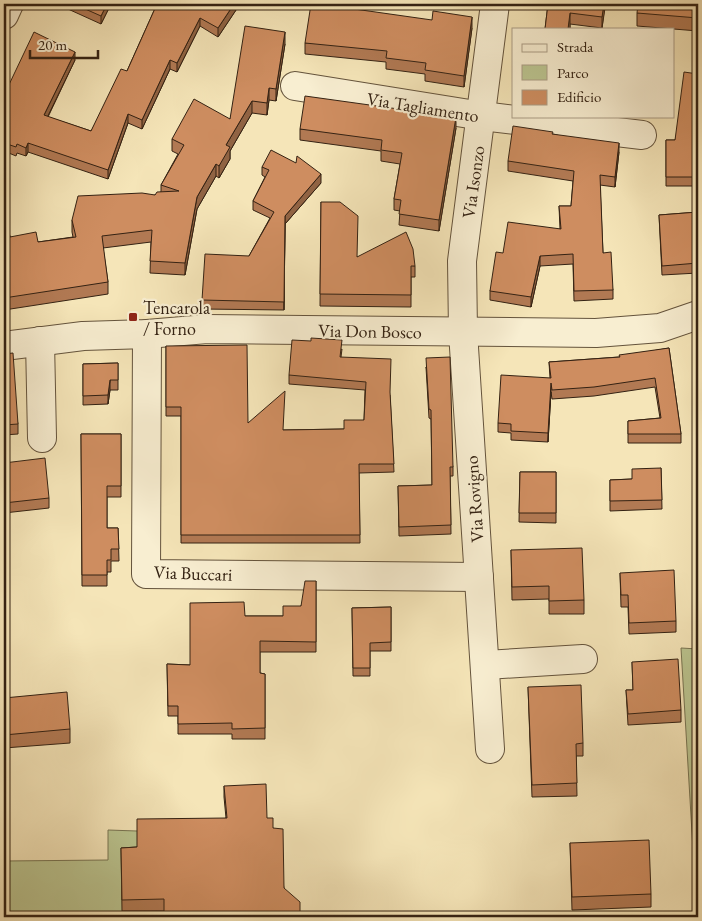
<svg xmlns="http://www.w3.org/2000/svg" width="702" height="921" font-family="'EB Garamond',serif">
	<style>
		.green { fill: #bbc590; stroke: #787452 }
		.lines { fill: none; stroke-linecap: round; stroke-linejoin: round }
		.minor-casing { stroke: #64533c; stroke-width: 30 }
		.tertiary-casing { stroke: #64533c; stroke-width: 30 }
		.minor { stroke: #f8eed1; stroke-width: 28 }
		.tertiary { stroke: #f8eed1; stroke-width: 28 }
		.wall { fill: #b17953; stroke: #342213 }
		.shaded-wall { fill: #906343; stroke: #342213 }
		.building { fill: #ce8d60; stroke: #342213 }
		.poi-dot { fill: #8f2418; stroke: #f8eed1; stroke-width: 2 }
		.labels { text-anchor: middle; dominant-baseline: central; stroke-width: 4.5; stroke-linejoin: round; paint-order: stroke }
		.street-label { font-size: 18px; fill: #342213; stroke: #f8eed1 }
		.poi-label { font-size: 18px; fill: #342213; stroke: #f8eed1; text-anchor: start }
	</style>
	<rect width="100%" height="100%" fill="#f5e5b8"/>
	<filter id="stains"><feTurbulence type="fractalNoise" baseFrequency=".004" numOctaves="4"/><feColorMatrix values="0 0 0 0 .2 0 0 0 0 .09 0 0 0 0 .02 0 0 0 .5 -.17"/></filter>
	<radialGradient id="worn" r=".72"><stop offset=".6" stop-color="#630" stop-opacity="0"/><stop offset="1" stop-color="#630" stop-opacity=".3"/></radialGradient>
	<!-- green -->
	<g class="green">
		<path d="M681,648L698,649V917H697Z"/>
		<path d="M108,830L137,831L284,906L300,917H4V861L108,860Z"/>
	</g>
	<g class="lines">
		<defs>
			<g id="minor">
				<path d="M4,15L9,4"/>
				<path d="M295,86L482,116L642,135"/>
				<path d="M147,334L146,574L479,577"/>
				<path d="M40,341L42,438"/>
				<path d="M486,665L583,659"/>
				<path d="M490,749L463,332L462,261L495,4"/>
			</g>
			<path id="tertiary" d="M4,346L83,336L147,334L207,329L596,333L660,328L698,315"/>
		</defs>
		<!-- minor casing -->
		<use href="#minor" class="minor-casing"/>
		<!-- tertiary casing -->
		<use href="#tertiary" class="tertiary-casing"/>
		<!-- minor -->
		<use href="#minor" class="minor"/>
		<!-- tertiary -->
		<use href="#tertiary" class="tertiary"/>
	</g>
	<!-- wall -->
	<g class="wall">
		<path d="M57,4H111L101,24Z"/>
		<path d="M157,4H240L218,37L200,26L177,72L170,69L142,129L128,123L108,179L28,152L26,156L17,153L16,156L4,151V90L6,91L75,60L48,117L91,131L127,71Z"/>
		<path d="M548,4H605L602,28L570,24V29H545Z"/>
		<path d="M698,4V31L637,26V13Z"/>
		<path d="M472,28L464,87L425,81V74L386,69V62L305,54V43Z"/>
		<path d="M285,44L276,101L269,100L267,115L252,113L230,151V159L219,178L216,176L197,209L185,275L150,273L151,242L103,248L108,282V294L4,310V210L10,237L38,242L73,237L72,232V220L155,195L161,192V185L178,154L172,151V139L230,119Z"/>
		<path d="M698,74V186H666V140H675Z"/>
		<path d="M456,128L439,231L399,225L400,211L394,210V199L400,164L381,161V151L300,140V129Z"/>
		<path d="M553,134L619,152L615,187L600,185L603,253L613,290V299L574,301L573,264L540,266L531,307L490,300V291L503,253L560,229L559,206H571L573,181L508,171V161Z"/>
		<path d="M262,167L321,183L285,224L284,310L202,309V300L249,256L270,218L253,210V201L265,177L262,175Z"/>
		<path d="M321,202L357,257L415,266V277H411V307L320,306Z"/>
		<path d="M698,212V273L662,275L659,215Z"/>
		<path d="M166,346L248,423L283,430L344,429L364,420L365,390L289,384V375L342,349L341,357L390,395L394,472L359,473L360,543H181V416H166Z"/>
		<path d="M669,348L681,434V443H628V421L660,418L655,387L594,396L552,399L551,392L548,442L511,440V433L498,432V423L550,378L549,362L619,357Z"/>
		<path d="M4,354L18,424V434L4,435Z"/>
		<path d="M118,363V390H110L108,404L83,405V364Z"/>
		<path d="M426,367L453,467V476H450L451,534L399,536L398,486L432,485L431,419L429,418Z"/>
		<path d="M81,434H121V497H107V528H118L119,561H111V572H107V586H82Z"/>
		<path d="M4,463L49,498V508L4,513Z"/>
		<path d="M661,468L662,509L610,511V480L632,479Z"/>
		<path d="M520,472H556V523L519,522Z"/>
		<path d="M511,550L584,600V614H549V599L512,600Z"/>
		<path d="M620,573L676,621V632L629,634L628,607H621Z"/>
		<path d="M316,581V652H260V673L265,674V739H232V734H178V716H168L167,664L190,665L245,616H283L301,606Z"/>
		<path d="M391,607V651H370V676H353L352,608Z"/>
		<path d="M632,662L681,710V722L628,725L626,690H633Z"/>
		<path d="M528,687L583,743V756H576L577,796L532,797Z"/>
		<path d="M4,698L70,729V743L4,748Z"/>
		<path d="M224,786L267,818L273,828L284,888L300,917L164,911H122L121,848L137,847L226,818L224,797Z"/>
		<path d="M570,843L651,894V907L572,910Z"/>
	</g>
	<!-- shaded-wall -->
	<g class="shaded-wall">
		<path d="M107,4H111L101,24V16Z"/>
		<path d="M234,4H240L218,37V28Z"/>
		<path d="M604,4H605V8L602,28V17Z"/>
		<path d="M570,13V29H568Z"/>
		<path d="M472,17V28L464,87V76Z"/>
		<path d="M200,18V26L177,72V63Z"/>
		<path d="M285,32V44L276,101V89Z"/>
		<path d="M75,52V60L44,124V115Z"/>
		<path d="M170,60V69L142,129V120Z"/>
		<path d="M269,88V100L267,115V103Z"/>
		<path d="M252,101V113L230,151V159L219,178V166L226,145Z"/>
		<path d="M128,114V123L108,179V170Z"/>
		<path d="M456,117V128L439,231V220Z"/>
		<path d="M28,143V152L26,156V148Z"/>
		<path d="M619,143V152L615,187V177Z"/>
		<path d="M216,164V176L197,209L185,275V263L197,197Z"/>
		<path d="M321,174V183L285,224L284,310L285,216Z"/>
		<path d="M540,256V266L531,307V297Z"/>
		<path d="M110,380V390L108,404V395Z"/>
		<path d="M551,383V392L548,442V433Z"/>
		<path d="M300,912V917H293Z"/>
	</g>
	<!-- building -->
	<g class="building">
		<path d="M74,4H107L101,16Z"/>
		<path d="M157,4H234L218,28L200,18L177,63L170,60L142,120L128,114L108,170L28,143L26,148L17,144L16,147L4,143V90L6,91L34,32L75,52L44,115L91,131L121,69L127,71Z"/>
		<path d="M311,4H319L432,20L433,11L472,17L464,76L425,70L426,63L386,58L387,51L305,43Z"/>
		<path d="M548,4H604L602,17L570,13L568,29H545Z"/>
		<path d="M638,4H698V18L637,13Z"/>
		<path d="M245,26L285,32L276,89L269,88L267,103L252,101L226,145L230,147L219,166L216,164L197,197L185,263L150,261L152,230L102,236L108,282L4,298V210H5L10,237L36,232L38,242L76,237L72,220L78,196L142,193L155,195L157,192L179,191L161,185L184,145L172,139L194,99L230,119Z"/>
		<path d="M684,72L698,74V177H666V140H675Z"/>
		<path d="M305,96L456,117L439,220L399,214L401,200L394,199L402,153L381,150L382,140L300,129Z"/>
		<path d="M513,126L553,132L552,134L619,143L615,177L600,175L603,253L611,252L613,290L574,291L573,254L540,256L531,297L490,291L496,252L503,253L508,222L561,229L559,206H571L574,171L508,161Z"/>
		<path d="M271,150L296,163L297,156L321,174L285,216L284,302L202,300L205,254L249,256L274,212L253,201L269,170L262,167Z"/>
		<path d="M321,202H340L358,216L357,257L406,232L413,249L415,266H411V295L320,294Z"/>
		<path d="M698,212V263L662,266L659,215Z"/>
		<path d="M311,338L342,340L340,357L391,359L390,392L394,464H359L360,535H181V407H166V346L247,345L248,423L285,391L283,430L344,429V420H364L366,382L289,375L292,340L311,341Z"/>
		<path d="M669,348L681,434H628V421L661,418L655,378L594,387L552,390L551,383L548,433L511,431V424L498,423L501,375L551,378L549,362L620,357L619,355Z"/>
		<path d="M13,353L18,424L4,425V354Z"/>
		<path d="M450,357L453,467H450L451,525L399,527L398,486L432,485L431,410L429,409L426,358Z"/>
		<path d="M118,363V380H110L108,395L83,396V364Z"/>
		<path d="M81,434H121V486H107V528H118L119,549H111V560H107V575H82Z"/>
		<path d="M45,458L49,498L4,503V463Z"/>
		<path d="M661,468L662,500L610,501V480L632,479V469Z"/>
		<path d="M520,472H556V513H519Z"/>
		<path d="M582,548L584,600L549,601V586L512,587L511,550Z"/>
		<path d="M674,570L676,621L629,623L628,595H621L620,573Z"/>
		<path d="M305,581H316V642L260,641V673L265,674V728L232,729V723L178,724V706H168L167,664L190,665V603L244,602L245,616H283V606H301Z"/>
		<path d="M391,607V642L370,643V668H353L352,608Z"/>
		<path d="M678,659L681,710L628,714L626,690H633L632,662Z"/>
		<path d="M581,685L583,743L576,744L577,783L532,785L528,687Z"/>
		<path d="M67,692L70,729L4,735V698Z"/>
		<path d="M266,784L267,818H273V828L283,829L284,888L300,902V912L293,917H164V899L122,900L121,848L137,847V819L227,818L224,786Z"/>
		<path d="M649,840L651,894L572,897L570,843Z"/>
	</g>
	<!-- markers -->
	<rect class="poi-dot" x="128" y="312" width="10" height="10" rx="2.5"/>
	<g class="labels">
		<!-- street labels -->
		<g class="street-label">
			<text transform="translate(423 107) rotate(9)">Via Tagliamento</text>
			<text transform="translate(473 182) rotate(-82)">Via Isonzo</text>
			<text transform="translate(370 331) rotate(1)">Via Don Bosco</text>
			<text transform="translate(474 499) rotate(-94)">Via Rovigno</text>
			<text transform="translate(193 573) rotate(2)">Via Buccari</text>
		</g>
		<!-- poi labels -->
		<g class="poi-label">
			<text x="143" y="307">Tencarola<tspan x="143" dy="21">/ Forno</tspan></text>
		</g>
	</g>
	<!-- margin -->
	<rect width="702" height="921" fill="none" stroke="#f5e5b8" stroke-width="20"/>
	<rect x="5" y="5" width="692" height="911" fill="none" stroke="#342213" stroke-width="2.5"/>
	<rect x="10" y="10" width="682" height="901" fill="none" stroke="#342213"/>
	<!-- legend -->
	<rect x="512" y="28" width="162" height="90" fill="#f8eed1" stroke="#aa9c85"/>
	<rect x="522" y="44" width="25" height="8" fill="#f8eed1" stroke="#aa9c85"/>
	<text x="557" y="52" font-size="15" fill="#342213">Strada</text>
	<rect x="522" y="65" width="25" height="15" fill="#bbc590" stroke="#aa9c85"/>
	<text x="557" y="78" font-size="15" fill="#342213">Parco</text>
	<rect x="522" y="90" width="25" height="15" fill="#ce8d60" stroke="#aa9c85"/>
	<text x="557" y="102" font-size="15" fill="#342213">Edificio</text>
	<!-- scale -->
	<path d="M30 50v8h68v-8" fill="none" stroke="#342213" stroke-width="2.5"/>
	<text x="38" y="50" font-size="15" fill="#342213" stroke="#f8eed1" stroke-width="4" paint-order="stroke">20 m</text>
	<rect width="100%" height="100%" filter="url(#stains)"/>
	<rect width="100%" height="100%" fill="url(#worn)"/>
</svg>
